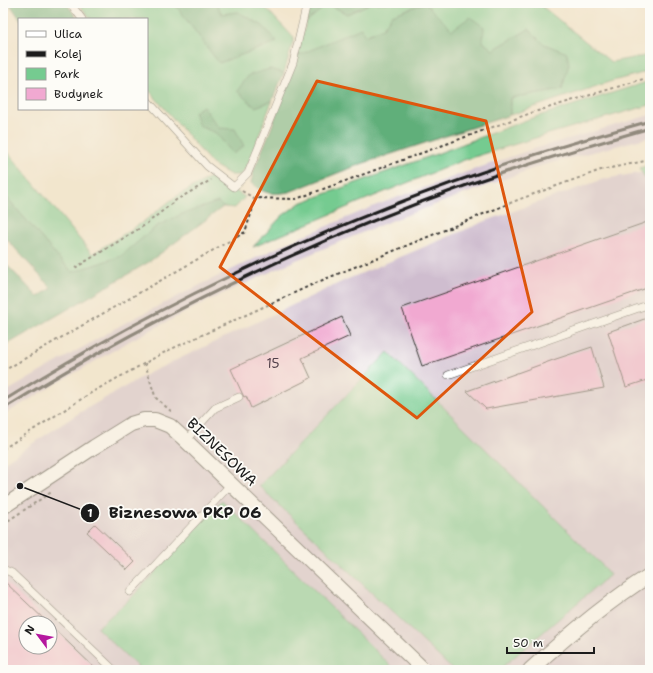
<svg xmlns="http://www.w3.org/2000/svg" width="653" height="673" font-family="'Shantell Sans',sans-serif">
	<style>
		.industrial { fill: #cfbdcf; fill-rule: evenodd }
		.green { fill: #75cb90; stroke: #487456 }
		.forest { fill: #60af7a; stroke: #3e664b }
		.building { fill: #f1a9d1 }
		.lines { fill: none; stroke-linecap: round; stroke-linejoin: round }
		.lane-casing { stroke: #3c3a37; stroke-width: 8 }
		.street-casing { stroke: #3c3a37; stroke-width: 16 }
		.path { stroke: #3c3a37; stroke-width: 2; stroke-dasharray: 3 3; stroke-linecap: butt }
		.lane { stroke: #fff; stroke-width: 7 }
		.street { stroke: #fff; stroke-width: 14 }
		.rail { stroke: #1c1c1c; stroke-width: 3 }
		.marked { fill: none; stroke: #de560d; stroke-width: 3; stroke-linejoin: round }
		.labels { text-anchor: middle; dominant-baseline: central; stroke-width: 3.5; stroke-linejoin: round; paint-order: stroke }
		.number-label { font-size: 13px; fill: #513f49 }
		.street-label { font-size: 15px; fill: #1c1c1c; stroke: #fdfcf7 }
		.leader { fill: none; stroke: #1c1c1c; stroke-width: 1.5 }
		.callout-dot { fill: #1c1c1c; stroke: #fdfcf7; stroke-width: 1.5 }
		.mark-label { font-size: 12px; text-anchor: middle; font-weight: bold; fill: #fff }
		.callout-label { font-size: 16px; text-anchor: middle; font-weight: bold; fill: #1c1c1c; stroke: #fdfcf7; stroke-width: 3.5; stroke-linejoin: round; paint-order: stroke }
	</style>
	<rect width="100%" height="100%" fill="#fdfcf7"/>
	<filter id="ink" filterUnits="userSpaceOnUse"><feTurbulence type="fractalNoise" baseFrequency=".025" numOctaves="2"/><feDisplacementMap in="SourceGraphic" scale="8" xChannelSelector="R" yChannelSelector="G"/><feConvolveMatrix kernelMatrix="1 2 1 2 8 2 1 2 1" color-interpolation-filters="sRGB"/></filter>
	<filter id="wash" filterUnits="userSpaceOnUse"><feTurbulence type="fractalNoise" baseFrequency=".012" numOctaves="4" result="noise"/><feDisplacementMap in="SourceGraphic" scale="16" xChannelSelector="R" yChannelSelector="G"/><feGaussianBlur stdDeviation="0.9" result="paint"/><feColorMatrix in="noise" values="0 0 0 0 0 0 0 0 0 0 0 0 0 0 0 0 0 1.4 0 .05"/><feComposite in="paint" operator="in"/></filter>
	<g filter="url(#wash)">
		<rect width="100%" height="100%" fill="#f2e6cd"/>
		<!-- industrial -->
		<g class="industrial">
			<path d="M650,115V137L540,166L388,222L296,260L212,299L133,339L3,415L4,393L123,324L204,283L287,243L377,205L461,174L530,150Z"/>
			<path d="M650,171V670H3V463L79,413L149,373L348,279L486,221L604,179ZM26,623H50V647H26Z"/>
		</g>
		<!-- green -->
		<g class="green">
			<path d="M78,3H174L219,63L277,42L263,26L238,12L222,14L216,3H261L294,38L284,73L270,69L255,107L272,101L248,164L241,175H231L212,164L147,88V19H91Z"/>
			<path d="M371,3H424L392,15L383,28L365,36L360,29L297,56L306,22L328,4L347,14Z"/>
			<path d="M425,3H538L611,62L650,55V71L609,82L510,115V98L562,89L567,53L544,44L529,29L493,50L483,42L452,30Z"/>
			<path d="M650,81V105L555,132L464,160L362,201L253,247L282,216L300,203L439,153L529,119Z"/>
			<path d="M3,146L92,254L143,222L175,197L210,177L229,187L245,197L235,208L223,207L218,202L157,226L121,256L73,272L62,262L3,193Z"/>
			<path d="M650,165V185L639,168Z"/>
			<path d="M388,352L601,564L610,575L499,670H453L259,486Z"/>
			<path d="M222,500L395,670H141L97,628L131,598Z"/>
		</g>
		<!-- forest -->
		<g class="forest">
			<path d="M9,3H66L78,19H20Z"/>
			<path d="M174,3H216L222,14L238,12L263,26L277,42L219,63Z"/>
			<path d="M309,3H371L347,14L328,4L306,22Z"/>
			<path d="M425,3L452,30L470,17L484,27L483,42L493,50L529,29L544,44L567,53L569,64L562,89L510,98V115L361,164L289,192C272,195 264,194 251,183L254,170L271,129L297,56L361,28L365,36L383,28L392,15Z"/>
			<path d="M270,69L284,73L272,101L255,107L237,91L249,75Z"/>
			<path d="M203,106L219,128L235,129L244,146L233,154L216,133L199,126L194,112Z"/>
			<path d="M3,193L62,262L73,272L121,256L157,226L182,214L218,202L223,207L149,262L3,347V261L38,297L51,288L3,235Z"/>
		</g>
		<g id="blocks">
			<!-- building -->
			<g class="building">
				<path d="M650,221V287L422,366L402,308Z"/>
				<path d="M342,317L350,336L302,358L311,378L251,408L246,396L244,397L242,393L231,369Z"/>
				<path d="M650,317V379L626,387L608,332Z"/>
				<path d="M592,347L604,388L486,409L467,391L556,359Z"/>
				<path d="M95,524L135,562L127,570L87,532Z"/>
				<path d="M3,580L48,623H26V647H50V625L97,670H3Z"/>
			</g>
		</g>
	</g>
	<g filter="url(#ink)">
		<use href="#blocks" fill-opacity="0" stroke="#3c3a37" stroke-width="1"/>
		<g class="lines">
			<defs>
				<g id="lane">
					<path d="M70,3L82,19"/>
					<path d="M147,100L207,166L234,187L248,173L293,63L307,3"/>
					<path d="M448,375L650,304"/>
					<path d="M186,440L215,408L239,397"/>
					<path d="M3,569L12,573L114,670"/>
					<path d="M130,592L231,484"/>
				</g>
				<g id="street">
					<path d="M3,507L94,447L131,424L144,420H155L170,426L182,437L424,670"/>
					<path d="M530,670C567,636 607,602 650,575"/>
				</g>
			</defs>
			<!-- lane casing -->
			<use href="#lane" class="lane-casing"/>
			<!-- street casing -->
			<use href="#street" class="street-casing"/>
			<!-- path -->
			<g class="path">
				<path d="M242,191L254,198L296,199L531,113L650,77"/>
				<path d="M75,268L145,225L176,200L211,180"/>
				<path d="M145,363L153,390L156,398L172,412"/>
				<path d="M3,371L245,232L252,211L254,198"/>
				<path d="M3,449L94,391L167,351L318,282L520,199L601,170L650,160"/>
				<path d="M3,524L53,491"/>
			</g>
			<!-- lane -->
			<use href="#lane" class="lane"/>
			<!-- street -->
			<use href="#street" class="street"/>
			<!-- rail -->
			<g class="rail">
				<path d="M3,401C167,298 349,214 534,155C572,143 611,132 650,121"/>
				<path d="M3,409C149,319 305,243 467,185C527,164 588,146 650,128"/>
			</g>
		</g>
	</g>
	<!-- marked area -->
	<path d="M0 0H653V673H0ZM317,81L486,121L532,312L417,418L220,267Z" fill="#f2e6cd" fill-opacity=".55" fill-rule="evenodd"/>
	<path class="marked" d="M317,81L486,121L532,312L417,418L220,267Z"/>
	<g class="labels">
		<!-- number labels -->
		<g class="number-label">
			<text x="273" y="363">15</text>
		</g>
		<!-- street labels -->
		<g class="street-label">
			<text transform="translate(222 452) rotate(44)">BIZNESOWA</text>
		</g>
	</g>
	<!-- callouts -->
	<path class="leader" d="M20 486L90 513"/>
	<g class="callout-dot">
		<circle cx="20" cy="486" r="4"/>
		<circle cx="90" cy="513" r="10"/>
	</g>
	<g class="mark-label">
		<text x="90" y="517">1</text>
	</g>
	<g class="callout-label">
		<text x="185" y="518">Biznesowa PKP 06</text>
	</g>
	<!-- margin -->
	<rect width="653" height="673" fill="none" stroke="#fdfcf7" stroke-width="16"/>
	<!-- legend -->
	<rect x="18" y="18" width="130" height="92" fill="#fdfcf7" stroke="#a3a29f"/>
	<rect x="26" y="31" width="20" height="6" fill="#ffffff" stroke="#a3a29f"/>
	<text x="54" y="38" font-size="12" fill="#1c1c1c">Ulica</text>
	<rect x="26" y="51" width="20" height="6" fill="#1c1c1c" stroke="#a3a29f"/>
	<text x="54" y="58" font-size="12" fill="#1c1c1c">Kolej</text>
	<rect x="26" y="68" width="20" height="12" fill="#75cb90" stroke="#a3a29f"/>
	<text x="54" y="78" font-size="12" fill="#1c1c1c">Park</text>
	<rect x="26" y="88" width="20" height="12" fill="#f1a9d1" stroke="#a3a29f"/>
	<text x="54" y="98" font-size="12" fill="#1c1c1c">Budynek</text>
	<!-- north arrow -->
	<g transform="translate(38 635) rotate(302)"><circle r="19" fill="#fdfcf7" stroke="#a3a29f"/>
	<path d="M0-3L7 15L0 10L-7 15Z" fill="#b5179e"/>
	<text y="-6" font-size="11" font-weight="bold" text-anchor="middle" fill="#1c1c1c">N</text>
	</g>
	<!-- scale -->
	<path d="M507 647v6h87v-6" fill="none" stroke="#1c1c1c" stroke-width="2"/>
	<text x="513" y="647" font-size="12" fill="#1c1c1c" stroke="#fdfcf7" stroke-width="3" paint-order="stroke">50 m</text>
</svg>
